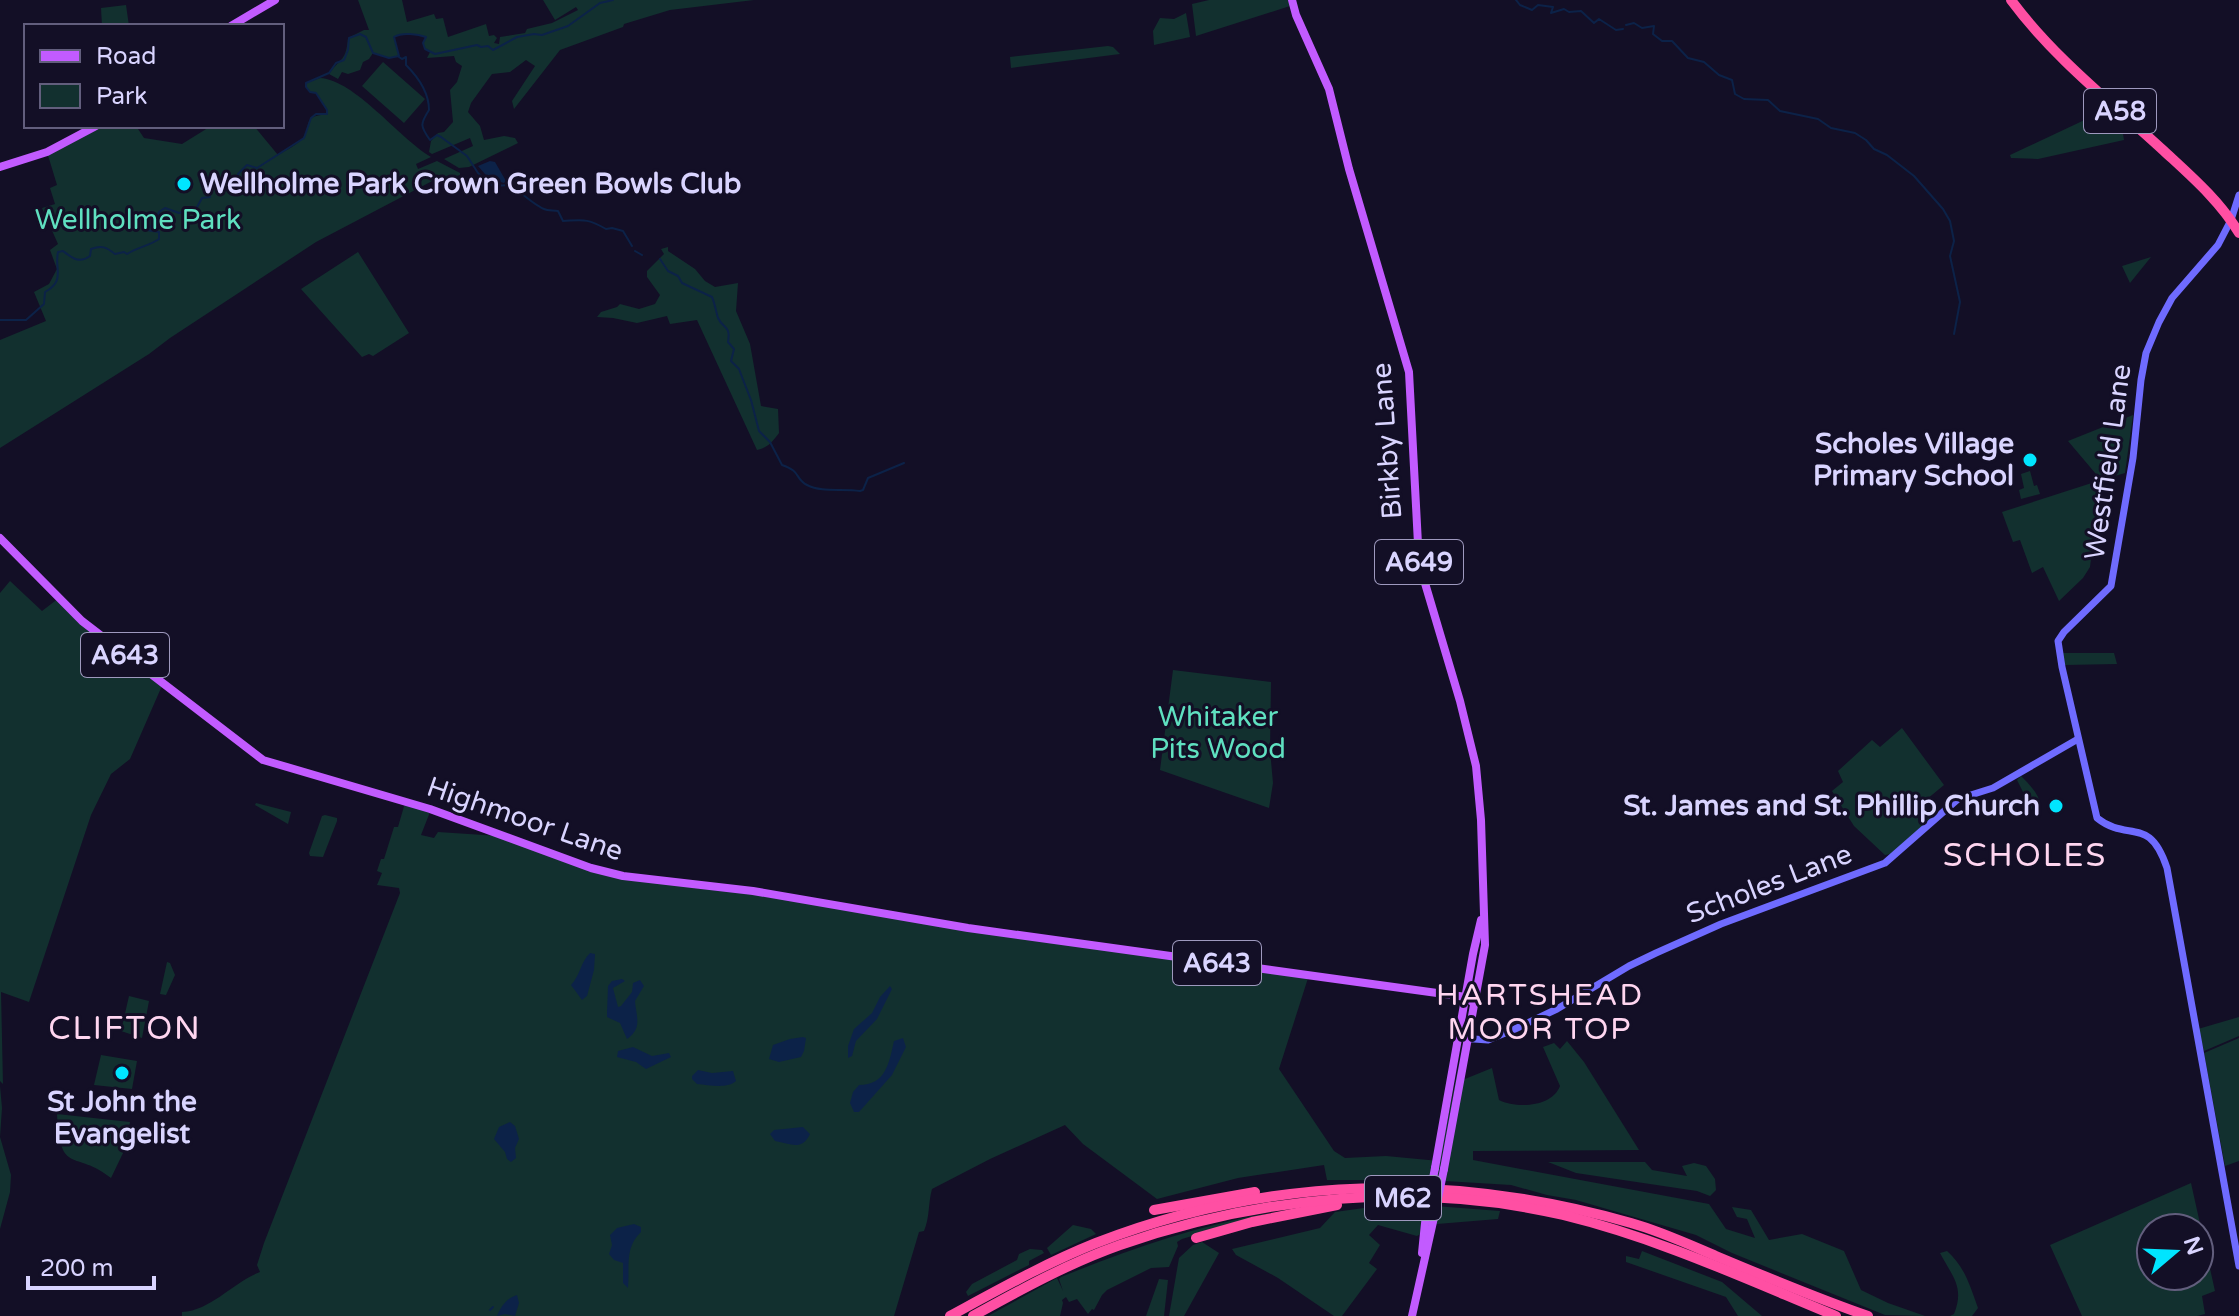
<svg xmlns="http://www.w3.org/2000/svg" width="2239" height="1316" font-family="'Varela Round',sans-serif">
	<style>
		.green { fill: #12302f; fill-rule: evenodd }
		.water { fill: #0c2248 }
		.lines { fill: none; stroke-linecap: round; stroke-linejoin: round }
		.stream { stroke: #0c2248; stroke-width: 2 }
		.secondary { stroke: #6f6bff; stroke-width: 7 }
		.primary { stroke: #c25bff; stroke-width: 8 }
		.highway { stroke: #ff4fa3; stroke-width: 10 }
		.primary-bridge { stroke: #c25bff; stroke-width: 8 }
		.poi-dot { fill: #00e5ff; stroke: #130f26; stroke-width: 3 }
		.labels { text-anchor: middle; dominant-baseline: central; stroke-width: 6; stroke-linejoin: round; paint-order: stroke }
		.shield { fill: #130f26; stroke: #9e99be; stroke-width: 2 }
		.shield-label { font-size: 26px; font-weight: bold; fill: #d9d4ff }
		.poi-label { font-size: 28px; font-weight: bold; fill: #d9d4ff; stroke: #130f26; text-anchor: end }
		.park-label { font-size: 28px; fill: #5fe0c0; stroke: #130f26 }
		.street-label { font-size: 28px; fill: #d9d4ff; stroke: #130f26 }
		.neighbourhood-label { font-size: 30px; letter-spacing: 2px; fill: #ffd6f0; stroke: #130f26 }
		.quarter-label { font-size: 32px; letter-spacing: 2px; fill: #ffd6f0; stroke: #130f26 }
	</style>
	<rect width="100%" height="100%" fill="#130f26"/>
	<!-- green -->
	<g class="green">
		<path d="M358,0H402L407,22L434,14L436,19L443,18L448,37L486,24L489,36L494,35L497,38L494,43L499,44L500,37L525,33L527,29L552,23L578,10L576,7L555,20L543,0H754L670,10L624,24L623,27L560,50L514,109L512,101L535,66L526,60L510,72L492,74L471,103L468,112L480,126L484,140L504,136L515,138L518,143L469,167L459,168L444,159L473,146L470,138L432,154L429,152L431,141L438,133L444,132L453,122L450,90L457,82L462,66L456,62L454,56L427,58L430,52L425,49L423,43L426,37C418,34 402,32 394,37L399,56L389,58L373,53L369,59L363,62L360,70L348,74L342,72L338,79L329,74C341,57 346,62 348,38L364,30H369Z"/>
		<path d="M1209,0H1288L1290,6L1196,36L1192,4Z"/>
		<path d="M126,5L129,26H102L101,8Z"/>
		<path d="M1186,13L1190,37L1154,45L1153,31L1160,18L1174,19Z"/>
		<path d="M1108,46L1113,47L1120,54L1011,68L1010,57Z"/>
		<path d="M383,62L425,99L404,123L362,86Z"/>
		<path d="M320,78C355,80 399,138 431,157L416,164L418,169L437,161L460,173V175L438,182L436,179L316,242L170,338L149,354L0,448V340L46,321L34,292L49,284L57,269L50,250L58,244L42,208L55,204L50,188L57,185L47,152L96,126H136L144,138L182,144L211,126H254L278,155C285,151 295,146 301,140C314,126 299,117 327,114V109L316,93L310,92L306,87V83Z"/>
		<path d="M2110,108L2131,126L2123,134L2124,140L2038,159L2011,158L2010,155Z"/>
		<path d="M668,247V251L695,269L705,281L715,287L738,283L736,311L750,344L761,406L778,409L779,433C773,441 768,448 757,450L697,320L670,324L667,316L637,323L613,318L597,317L601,312L617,307L620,304L639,309L655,304L660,295L647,277V271L664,254L661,249Z"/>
		<path d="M358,252L409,333L373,356L369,354L362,357L301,289Z"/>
		<path d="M2151,257L2130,283L2122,266Z"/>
		<path d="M2133,415L2125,473L2101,480L2090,567L2083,578L2059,601L2043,567L2032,573L2020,540L2013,542L2002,512L2101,480L2068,441Z"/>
		<path d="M2030,471L2034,486L2037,485L2040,494L2021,499L2019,490L2024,488L2021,474Z"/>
		<path d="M10,581L42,611L59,598L164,686L161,688L130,759L111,774L91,815L29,1002L1,992L3,1084L0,1081V593Z"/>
		<path d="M2063,653H2114L2117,664L2065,665Z"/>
		<path d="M1173,670L1271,682L1270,750L1273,783L1269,808L1160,770Z"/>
		<path d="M1902,728L1944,785L1921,804L1933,817L1891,854L1885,855L1854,826L1832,791L1843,782L1838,771L1872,740L1880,747Z"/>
		<path d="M2021,776C2030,785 2039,794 2041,807L2033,812L2017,780Z"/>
		<path d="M256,803L291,812L288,824L255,805Z"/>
		<path d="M405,803L430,812L421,835L434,838L438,832L512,837L591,868L702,884L968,928L1309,975L1279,1069L1334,1151L1345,1158L1386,1156L1439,1161L1463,1044L1460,1081L1492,1068L1499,1100C1517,1109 1552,1107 1560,1086L1543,1047L1554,1043L1560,1049L1567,1041L1584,1062L1639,1150L1473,1151V1160L1709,1204L1726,1229L1755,1238L1747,1219L1737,1217L1732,1207L1751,1210L1769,1240L1802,1234L1844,1251L1861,1290L1888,1303L1925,1316L1885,1315L1732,1253L1696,1235L1576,1200L1547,1195L1511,1185L1428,1180H1327L1324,1165L1238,1178L1157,1199L1083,1144L1065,1125L990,1159L932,1189C928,1203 930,1217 924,1231L919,1232L894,1316H182V1312C212,1310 233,1282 260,1272L257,1265L264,1243L400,893L399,888L377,885L382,873L377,871L381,859H384L394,827H398Z"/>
		<path d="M325,815L337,818V821L323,857L310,856L309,853L322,816Z"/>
		<path d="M167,962L170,963L175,975L166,995L160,994Z"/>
		<path d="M129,996L149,1001L142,1038L121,1031Z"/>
		<path d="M2239,1017V1036L2204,1051L2198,1029Z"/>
		<path d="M2239,1038V1161L2225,1166L2204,1053Z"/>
		<path d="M101,1055L137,1061L132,1089L94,1085Z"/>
		<path d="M0,1086L2,1108L0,1137L11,1175L10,1192L0,1229Z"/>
		<path d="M57,1114L130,1122L124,1151L111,1178C75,1149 60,1177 57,1114Z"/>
		<path d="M1548,1162H1645L1652,1170L1687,1176L1682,1166L1694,1163L1706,1166L1715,1179L1716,1190L1710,1196L1697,1191L1576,1173Z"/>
		<path d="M2191,1183L2215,1291L2202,1296L2205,1314L2197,1316H2082L2050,1245ZM2151,1228H2199V1276H2151Z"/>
		<path d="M1422,1205L1500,1211L1498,1219L1437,1224L1417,1236L1378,1225L1369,1235L1380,1245L1369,1263L1377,1269L1342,1316H1334L1278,1278L1236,1255L1232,1249L1320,1228L1335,1212L1364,1208Z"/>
		<path d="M1273,1212L1182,1239L1177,1242L1178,1246L1169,1267L1151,1268L1107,1290L1102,1295L1094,1310L1092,1309L1088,1314L1077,1299L1069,1302L1066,1297L1062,1300L1063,1303L1060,1316H988L1057,1278L1063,1291L1059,1279L1061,1277C1130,1249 1199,1225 1273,1212Z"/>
		<path d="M1073,1225L1091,1229L1096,1234L1051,1255L1047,1248Z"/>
		<path d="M1202,1242L1219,1253L1184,1316H1169L1179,1258L1193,1245Z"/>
		<path d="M1030,1249L1042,1250L1044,1253L1029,1261V1265L968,1296L966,1292L972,1284L1017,1260L1019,1254Z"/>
		<path d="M1642,1251L1722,1282L1762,1316H1738L1726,1297L1626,1262V1256L1639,1259Z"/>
		<path d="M1947,1251C1965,1267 1970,1286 1978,1308L1972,1316H1950L1954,1314C1965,1287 1952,1276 1940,1253Z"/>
		<path d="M1159,1279L1168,1280L1164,1316H1146Z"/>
	</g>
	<!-- water -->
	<g class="water">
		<path d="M490,161L495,162L506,181L504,183L495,180L491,181L478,166Z"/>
		<path d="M590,953L595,954L594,970L587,996L582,1000L571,985C581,974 580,963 590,953Z"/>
		<path d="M622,979L625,981L613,988L618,1007L621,1006L632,992L633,983L640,980L644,986L635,1001C636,1016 643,1028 627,1039L620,1023L607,1017V1013L608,986L612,981Z"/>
		<path d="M890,986L892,989L877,1019L856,1041L852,1056L848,1058V1046L854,1029L872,1013L880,997Z"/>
		<path d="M803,1037L806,1038L804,1051L801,1057L779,1062L769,1059L773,1045L790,1039Z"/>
		<path d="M903,1038L906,1047L892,1075L859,1112H854L850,1103L853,1092L859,1085C886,1085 889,1063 894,1041Z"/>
		<path d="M633,1047L652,1056L669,1053L671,1057L646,1069L636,1062L617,1057L618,1051Z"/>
		<path d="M698,1070L712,1073L733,1071L736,1081C728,1089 709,1085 697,1084L692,1079V1076Z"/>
		<path d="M510,1122L515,1126L519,1139L515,1148L516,1158L511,1162L507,1159L505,1152L494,1139L499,1127Z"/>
		<path d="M803,1127L810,1134C802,1151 791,1144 775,1141L770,1134L774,1130Z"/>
		<path d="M634,1224L641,1227V1232C624,1248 630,1267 628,1288L623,1283V1263L614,1260L609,1254L612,1245L610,1235L617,1228Z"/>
		<path d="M517,1295L519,1303L515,1316L505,1314L497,1316C501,1306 507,1298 517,1295Z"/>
	</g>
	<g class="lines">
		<!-- stream -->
		<g class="stream">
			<path d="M1516,0L1520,5L1532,10L1538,5L1553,7L1551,13L1564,9L1569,12L1581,11L1594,23L1599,19L1616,30L1623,29"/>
			<path d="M1626,25L1634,23L1642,28L1654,26L1653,34L1662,41H1672L1688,58L1704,62L1719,75L1732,80L1735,94L1744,99L1768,100L1780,111L1818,119L1831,128L1855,133L1866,140L1874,149L1887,155L1914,176L1943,209L1950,221L1954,241L1950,256L1960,302L1954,334"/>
			<path d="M399,57L402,59L406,57V65C418,77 429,92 429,110C420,124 420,126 430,140L437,135L441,137L467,156L478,173L493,186L511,185C520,192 534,205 544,209C548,211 553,210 558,211L563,221C583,220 587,218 606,229L612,228L623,231L632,246"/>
			<path d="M635,251L642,255"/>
			<path d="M660,259L668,271L678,276L682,283L712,297C715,304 716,312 718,318C723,329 731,325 728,342L734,349L731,361L739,369L742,377L751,400L759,431L770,442L782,465C801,471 795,479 807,485C822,493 843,488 860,491L863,490L868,478L904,463"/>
			<path d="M0,320H26L44,304L45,292C66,280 54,270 58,252L63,251C72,258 79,264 90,256L91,249C102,245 106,247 115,254L124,252L127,254C138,247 149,246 159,239V232L147,230L148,227L153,226L159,212L165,208L179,213L196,209L202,198L210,197L207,182L213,177L234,184L238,182V174L247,165L257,168L304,138L311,118L316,114H327V110L316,93L310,92L306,87V83L329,73L336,63L344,60L348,50L349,38L360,34L366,37L373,53L389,58L399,56L394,37C402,32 418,34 426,37L423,43L425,49L435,54L477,45L481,47L488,46L493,50L517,37L534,34L542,35L568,26L600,3L613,0"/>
			<path d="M490,1310L493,1307"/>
		</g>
		<!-- secondary -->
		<g class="secondary">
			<path d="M2239,195L2231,220L2218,245L2172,298L2159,322L2146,353L2141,380L2133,458L2111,586L2064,632L2058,641L2062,667L2097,818C2128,843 2149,814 2167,868L2239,1266"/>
			<path d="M1460,1038L1488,1040L1515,1029L1557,1009L1629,966L1656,953L1721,924L1885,863L1958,799L1993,788L2078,739"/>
		</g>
		<!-- primary -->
		<g class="primary">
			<path d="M1292,0L1296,15L1329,89L1349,169L1409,372L1419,563L1460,701L1476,766L1481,820L1485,945L1444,1169"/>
			<path d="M231,26L275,0"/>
			<path d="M0,167L47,152L96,126"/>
			<path d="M0,538L82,621L263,760L430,809L591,868L623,876L753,891L968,928L1466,997L1475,1004"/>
			<path d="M1435,1168L1473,954L1481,920"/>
			<path d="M1422,1253L1426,1214"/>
			<path d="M1412,1316L1435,1213"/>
		</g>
		<!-- highway -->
		<g class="highway">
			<path d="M2011,0C2054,58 2112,103 2164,151C2191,176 2220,201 2239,233"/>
			<path d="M1154,1210L1255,1192"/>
			<path d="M1196,1238L1252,1222L1337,1205"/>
			<path d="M950,1316C998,1290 1046,1263 1096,1243C1271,1175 1452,1172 1631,1223C1660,1231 1688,1244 1716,1256C1766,1277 1816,1298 1868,1316"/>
			<path d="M973,1316C1020,1290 1069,1263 1120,1245C1260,1196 1418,1181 1563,1215C1658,1238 1746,1279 1836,1316"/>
		</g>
		<!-- primary-bridge -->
		<g class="primary-bridge">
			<path d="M1435,1213L1444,1169"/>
			<path d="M1426,1214L1435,1168"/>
		</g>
	</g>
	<!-- markers -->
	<g class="poi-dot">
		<circle cx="184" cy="184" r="8"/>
		<circle cx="2030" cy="460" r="8"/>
		<circle cx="2056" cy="806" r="8"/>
		<circle cx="122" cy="1073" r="8"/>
	</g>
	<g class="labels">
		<!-- shield labels -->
		<g class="shield">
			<rect x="2084" y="89" width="72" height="44" rx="6"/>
			<rect x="1375" y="540" width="88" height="44" rx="6"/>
			<rect x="81" y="633" width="88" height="44" rx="6"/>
			<rect x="1173" y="941" width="88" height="44" rx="6"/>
			<rect x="1365" y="1176" width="76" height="44" rx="6"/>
		</g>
		<g class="shield-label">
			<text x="2120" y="111">A58</text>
			<text x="1419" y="562">A649</text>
			<text x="125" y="655">A643</text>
			<text x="1217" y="963">A643</text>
			<text x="1403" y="1198">M62</text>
		</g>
		<!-- poi labels -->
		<g class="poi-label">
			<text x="200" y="184" text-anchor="start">Wellholme Park Crown Green Bowls Club</text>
			<text x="2014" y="444">Scholes Village<tspan x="2014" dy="32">Primary School</tspan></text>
			<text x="2040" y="806">St. James and St. Phillip Church</text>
			<text x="122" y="1102" text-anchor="middle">St John the<tspan x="122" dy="32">Evangelist</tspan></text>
		</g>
		<!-- park labels -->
		<g class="park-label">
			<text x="138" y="220">Wellholme Park</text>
			<text x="1218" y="717">Whitaker<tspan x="1218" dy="32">Pits Wood</tspan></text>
		</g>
		<!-- street labels -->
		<g class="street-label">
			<text transform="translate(1387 441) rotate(-94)">Birkby Lane</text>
			<text transform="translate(2108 462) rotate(-82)">Westfield Lane</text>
			<text transform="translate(525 819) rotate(19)">Highmoor Lane</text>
			<text transform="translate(1769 884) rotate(-21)">Scholes Lane</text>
		</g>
		<!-- neighbourhood labels -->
		<g class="neighbourhood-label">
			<text x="1540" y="995">HARTSHEAD<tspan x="1540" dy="34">MOOR TOP</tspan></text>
		</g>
		<!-- quarter labels -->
		<g class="quarter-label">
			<text x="2025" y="856">SCHOLES</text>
			<text x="125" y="1029">CLIFTON</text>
		</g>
	</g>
	<!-- legend -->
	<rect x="24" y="24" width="260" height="104" fill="#130f26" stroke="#625e7d" stroke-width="2"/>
	<rect x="40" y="50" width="40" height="12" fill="#c25bff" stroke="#625e7d" stroke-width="2"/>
	<text x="96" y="64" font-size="24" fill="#d9d4ff">Road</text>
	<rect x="40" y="84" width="40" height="24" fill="#12302f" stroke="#625e7d" stroke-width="2"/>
	<text x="96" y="104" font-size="24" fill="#d9d4ff">Park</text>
	<!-- north arrow -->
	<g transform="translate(2175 1252) rotate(71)"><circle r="38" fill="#130f26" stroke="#625e7d" stroke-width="2"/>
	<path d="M0-6L14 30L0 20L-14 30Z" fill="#00e5ff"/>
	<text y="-12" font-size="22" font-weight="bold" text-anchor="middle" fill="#d9d4ff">N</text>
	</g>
	<!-- scale -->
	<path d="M28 1276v12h126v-12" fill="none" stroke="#d9d4ff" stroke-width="4"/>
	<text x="40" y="1276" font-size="24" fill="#d9d4ff" stroke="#130f26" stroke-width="6" paint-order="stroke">200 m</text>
</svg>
